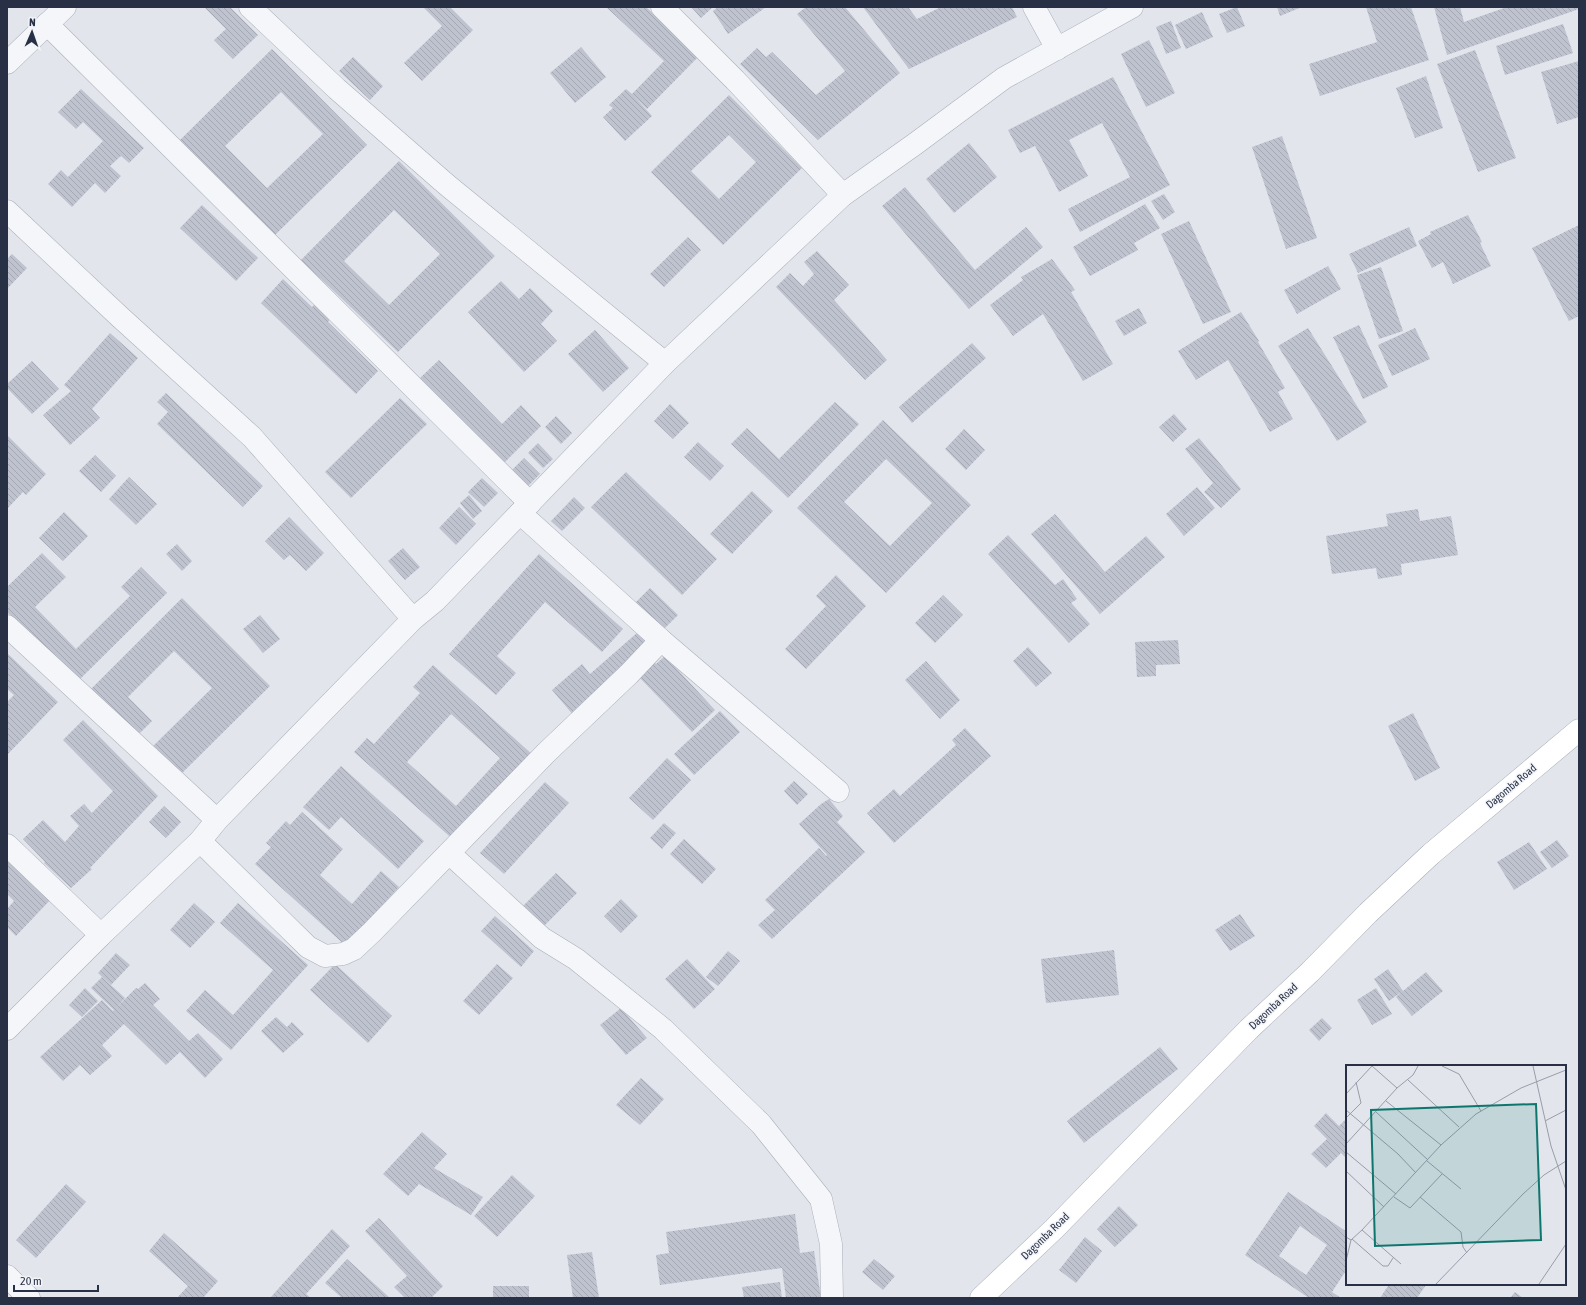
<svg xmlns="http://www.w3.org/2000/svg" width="1586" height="1305" font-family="'Asap Condensed',sans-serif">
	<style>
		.building { fill: url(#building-back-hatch); fill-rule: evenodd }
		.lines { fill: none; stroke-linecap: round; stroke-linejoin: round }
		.street-casing { stroke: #aaafba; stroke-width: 23 }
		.secondary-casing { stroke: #aaafba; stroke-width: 23 }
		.street { stroke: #f5f6f9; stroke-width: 22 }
		.secondary { stroke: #fff; stroke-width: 22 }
		.labels { text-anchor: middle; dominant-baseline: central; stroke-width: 3; stroke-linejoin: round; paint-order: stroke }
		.street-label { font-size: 11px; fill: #283045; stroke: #f2f4f8 }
		.inset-road { fill: none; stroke: #989da9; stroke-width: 1 }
		.view { fill: #0f766e; fill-opacity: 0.15; stroke: #0f766e; stroke-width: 2 }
		.inset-edge { fill: none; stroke: #283045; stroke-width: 2 }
	</style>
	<defs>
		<pattern id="building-back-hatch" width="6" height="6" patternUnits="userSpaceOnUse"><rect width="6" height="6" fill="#bfc3cf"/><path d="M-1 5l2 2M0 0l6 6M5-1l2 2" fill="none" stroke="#a4a8b3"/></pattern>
	</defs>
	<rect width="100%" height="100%" fill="#e2e5ec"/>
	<!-- building -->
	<g class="building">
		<path d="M204,7H230L258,35L233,59L214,40L226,29Z"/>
		<path d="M423,7H450L473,30L422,81L404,63L442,26Z"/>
		<path d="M606,7H646L699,56L647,109L633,95L652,116L625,141L603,117L613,108L609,105L626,89L632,94L664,61Z"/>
		<path d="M691,7H713L701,18Z"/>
		<path d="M718,7H766L728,34L713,11Z"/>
		<path d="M806,7H845L900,73L818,140L740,64L757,48L766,57L772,52L816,95L845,71L797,14Z"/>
		<path d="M863,7H908L917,19L941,7H1012L1017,17L909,69Z"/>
		<path d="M1237,7L1245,26L1227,33L1219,14Z"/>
		<path d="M1277,7H1302L1280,16Z"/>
		<path d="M1366,7H1411L1429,60L1320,96L1309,64L1377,42Z"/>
		<path d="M1434,7H1460L1464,22L1507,7H1579V9L1447,55Z"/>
		<path d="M1202,12L1213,37L1186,49L1175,25Z"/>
		<path d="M1171,21L1181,48L1166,54L1156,27Z"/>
		<path d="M1563,24L1573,53L1505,75L1496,46Z"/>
		<path d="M1149,40L1175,93L1146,107L1121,54Z"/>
		<path d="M581,47L606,77L575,103L550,73Z"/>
		<path d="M272,49L367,145L275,235L180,140ZM281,92L323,134L267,188L225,146Z"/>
		<path d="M1475,50L1516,158L1478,172L1437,64Z"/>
		<path d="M353,57L383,86L370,100L339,71Z"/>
		<path d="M1579,61V117L1557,124L1541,72Z"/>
		<path d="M1426,76L1443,128L1415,138L1396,88Z"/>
		<path d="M1113,77L1170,185L1080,232L1068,209L1130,177L1102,123L1069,140L1088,176L1059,192L1035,146L1020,153L1008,130Z"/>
		<path d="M81,89L144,148L129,163L121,156L110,166L121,176L105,193L95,183L72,207L48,184L61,170L68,177L103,141L83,122L76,129L58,112Z"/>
		<path d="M729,95L802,168L723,245L651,172ZM729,135L756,162L719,199L691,171Z"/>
		<path d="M1282,136L1317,238L1286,249L1252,147Z"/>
		<path d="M969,143L997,177L954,213L926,179Z"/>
		<path d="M399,161L495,256L398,352L301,260ZM394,210L440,254L389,305L344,261Z"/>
		<path d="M905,187L975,270L1026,227L1043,247L969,309L882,206Z"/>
		<path d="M1164,194L1175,212L1163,220L1151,201Z"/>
		<path d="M1145,204L1160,228L1134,243L1138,250L1090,276L1073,247Z"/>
		<path d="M202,205L258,258L236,281L180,228Z"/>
		<path d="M1468,215L1482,242L1480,243L1491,266L1453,284L1443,262L1432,268L1418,241L1431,234L1430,232Z"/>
		<path d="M1189,221L1231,312L1203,324L1161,234Z"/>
		<path d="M1579,225V316L1569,321L1532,248Z"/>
		<path d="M1409,227L1417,246L1358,273L1349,254Z"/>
		<path d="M688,237L701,250L664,287L650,274Z"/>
		<path d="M817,251L849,285L834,300L887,360L865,380L776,287L790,273L803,286L814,274L804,262Z"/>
		<path d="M12,254L27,268L7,289V259Z"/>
		<path d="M1052,259L1075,290L1071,292L1113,364L1083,381L1043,314L1013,336L990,305L1023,280L1021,277Z"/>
		<path d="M1328,266L1341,289L1297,314L1284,290Z"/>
		<path d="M1381,267L1403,331L1379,339L1357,275Z"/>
		<path d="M283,279L312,307L318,301L333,316L328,322L378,371L356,394L261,303Z"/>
		<path d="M501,281L519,299L530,288L553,311L541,324L557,341L524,372L468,312Z"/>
		<path d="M1139,308L1147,323L1124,336L1115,321Z"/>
		<path d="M1241,312L1259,341L1258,342L1285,388L1278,392L1293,419L1270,432L1228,360L1196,380L1178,351Z"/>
		<path d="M1359,325L1388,387L1363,399L1333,337Z"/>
		<path d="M1308,328L1367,422L1337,441L1278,346Z"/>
		<path d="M1415,328L1430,359L1392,376L1378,345Z"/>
		<path d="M595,330L629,368L603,392L568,354Z"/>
		<path d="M110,333L138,358L92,409L100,418L70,445L43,415L71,391L64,385Z"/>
		<path d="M972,343L986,358L912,423L899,407Z"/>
		<path d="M439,360L502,424L521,405L541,426L504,463L420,378Z"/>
		<path d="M32,361L59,389L32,414L7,388V384Z"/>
		<path d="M166,393L263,486L243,507L157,424L168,412L157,402Z"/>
		<path d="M400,398L427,424L351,498L325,472Z"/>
		<path d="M835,402L859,424L788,498L731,444L747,428L779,459Z"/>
		<path d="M670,404L689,423L673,439L654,421Z"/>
		<path d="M1174,414L1187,429L1173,442L1159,427Z"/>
		<path d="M556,416L572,433L561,444L545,427Z"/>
		<path d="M883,420L971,505L886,593L797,508ZM886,459L932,503L890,546L844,502Z"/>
		<path d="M964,429L985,450L966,470L945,449Z"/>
		<path d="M7,435L46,474L26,495L23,492L7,509Z"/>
		<path d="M1199,438L1241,489L1221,508L1204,492L1213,483L1185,449Z"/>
		<path d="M698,442L724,466L710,481L684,457Z"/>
		<path d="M538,443L553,459L543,468L528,453Z"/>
		<path d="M95,455L116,476L101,492L79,471Z"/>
		<path d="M524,458L540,474L527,487L511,471Z"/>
		<path d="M626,472L717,559L682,595L591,507Z"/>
		<path d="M129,477L157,504L136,525L109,499Z"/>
		<path d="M482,478L498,493L484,507L468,492Z"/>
		<path d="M1197,487L1215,508L1184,536L1166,514Z"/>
		<path d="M752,491L773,511L732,554L710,534Z"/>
		<path d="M469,495L482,511L473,519L460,503Z"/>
		<path d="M574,497L585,508L562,531L551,521Z"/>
		<path d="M459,507L476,524L456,545L439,528Z"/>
		<path d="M1418,509L1420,521L1451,516L1458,555L1401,564L1402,575L1378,579L1376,568L1332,574L1326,536L1388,526L1386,514Z"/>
		<path d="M64,512L88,536L63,561L39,538Z"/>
		<path d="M1055,514L1105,572L1146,536L1165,557L1100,614L1031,534Z"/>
		<path d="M289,517L324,553L306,571L290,555L284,560L265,541Z"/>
		<path d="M1008,535L1055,585L1063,579L1077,599L1071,603L1090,624L1069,643L988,554Z"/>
		<path d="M177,544L192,561L182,571L166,554Z"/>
		<path d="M403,548L420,567L405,580L388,561Z"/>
		<path d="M42,553L66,577L35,607L76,649L130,596L121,587L141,567L167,593L77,682L7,612V587Z"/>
		<path d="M539,554L623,629L602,652L545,602L497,656L516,673L496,695L449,654Z"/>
		<path d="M836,575L866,606L806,669L785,649L826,606L816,596Z"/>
		<path d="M650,588L678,615L663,630L635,603Z"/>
		<path d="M943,595L963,615L935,643L915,623Z"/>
		<path d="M182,598L270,686L176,779L148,751L212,688L174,651L128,697L152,721L135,738L88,692Z"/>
		<path d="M260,615L280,639L263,653L243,629Z"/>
		<path d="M638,632L652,648L574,716L552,690L582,664L590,674Z"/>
		<path d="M1178,640L1180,664L1156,665V676L1137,677L1135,642Z"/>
		<path d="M1028,647L1052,673L1036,687L1013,661Z"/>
		<path d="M7,653L58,702L7,755V702L14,695L7,689Z"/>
		<path d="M665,656L715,710L692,732L638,676L652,660L656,664Z"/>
		<path d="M926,661L960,700L940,719L905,680Z"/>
		<path d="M433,665L534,756L456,842L354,752L367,738L374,744L420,693L413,687ZM451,714L500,758L456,806L407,762Z"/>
		<path d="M720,711L740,732L694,775L674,754Z"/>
		<path d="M1413,713L1440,768L1415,781L1388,726Z"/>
		<path d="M83,720L158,796L90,868L92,869L71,888L44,863L45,862L23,839L43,820L65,842L79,826L70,816L84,804L92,813L113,791L63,740Z"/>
		<path d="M965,728L991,756L894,843L867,813L894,789L900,796L956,745L952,740Z"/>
		<path d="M667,758L691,780L653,820L629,798Z"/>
		<path d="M341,766L424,841L398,869L341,817L329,830L303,807Z"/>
		<path d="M794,781L808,794L797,805L784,791Z"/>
		<path d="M545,782L569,803L504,874L480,853Z"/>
		<path d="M829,799L843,816L837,822L865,852L772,939L758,925L775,910L765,900L819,848L826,856L827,855L799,824L821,804Z"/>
		<path d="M164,806L181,822L166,838L149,822Z"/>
		<path d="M302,812L343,849L320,875L352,904L381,871L399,887L346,946L255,864L271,847L266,843L286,821L290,825Z"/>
		<path d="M664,823L676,833L662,849L650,838Z"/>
		<path d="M684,839L716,869L702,884L670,854Z"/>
		<path d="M1557,840L1569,856L1552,868L1540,852Z"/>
		<path d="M1529,842L1547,869L1514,890L1497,862Z"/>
		<path d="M7,852L54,896L16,936L7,927V909L14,901L7,894Z"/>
		<path d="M556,873L577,893L541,929L520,909Z"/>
		<path d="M621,899L638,916L621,933L604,916Z"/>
		<path d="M194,903L215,922L190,948L170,930Z"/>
		<path d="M238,903L308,965L231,1050L186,1011L205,990L233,1015L273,970L220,923Z"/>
		<path d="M1240,914L1255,936L1230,951L1215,930Z"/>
		<path d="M495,916L534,951L521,967L481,931Z"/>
		<path d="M1114,950L1119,995L1046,1003L1041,959Z"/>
		<path d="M728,951L740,961L718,986L706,977Z"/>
		<path d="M116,953L130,965L111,985L98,973Z"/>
		<path d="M687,959L715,989L694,1009L665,979Z"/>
		<path d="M335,964L392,1016L368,1043L310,990Z"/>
		<path d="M497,964L513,978L479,1015L463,1001Z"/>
		<path d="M1388,969L1403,991L1426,972L1443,991L1412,1016L1396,997L1401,992L1389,1001L1374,979Z"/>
		<path d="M102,977L125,998L116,1008L136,988L138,989L145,983L160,999L153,1005L189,1041L198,1033L223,1059L205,1078L180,1052L166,1065L124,1024L102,1045L112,1056L90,1075L80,1065L63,1081L40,1057L102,1000L113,1011L114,1010L91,988Z"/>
		<path d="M85,988L98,1001L82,1017L69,1005Z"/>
		<path d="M1376,988L1392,1014L1372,1025L1357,1000Z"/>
		<path d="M621,1008L647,1038L626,1055L600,1025Z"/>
		<path d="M276,1017L287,1027L292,1022L304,1034L283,1053L261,1031Z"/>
		<path d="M1322,1018L1332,1028L1319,1041L1309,1030Z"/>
		<path d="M1160,1047L1178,1069L1084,1143L1067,1121Z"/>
		<path d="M641,1078L664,1099L640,1125L616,1105Z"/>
		<path d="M1326,1113L1339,1126L1347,1118V1159L1341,1153L1326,1168L1311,1154L1327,1139L1314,1126Z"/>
		<path d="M422,1132L447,1154L434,1168L483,1197L471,1215L419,1184L408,1196L383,1174Z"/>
		<path d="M512,1175L535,1196L497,1237L474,1216Z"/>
		<path d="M66,1184L86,1202L36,1258L16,1240Z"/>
		<path d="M1288,1192L1347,1232V1269L1332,1292L1341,1298H1309L1245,1255ZM1300,1226L1327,1245L1306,1275L1279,1256Z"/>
		<path d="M1119,1206L1138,1225L1115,1247L1097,1229Z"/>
		<path d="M795,1214L800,1253L814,1251L821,1298H786L782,1268L660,1285L656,1255L669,1253L666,1232Z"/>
		<path d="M379,1218L443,1286L431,1298H405L394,1287L407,1276L365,1231Z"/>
		<path d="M332,1229L350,1246L306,1294L311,1298H270Z"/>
		<path d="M164,1233L218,1281L203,1298H177L188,1286L149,1251Z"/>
		<path d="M1085,1237L1102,1251L1076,1283L1059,1270Z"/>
		<path d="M592,1252L599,1298H573L567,1255Z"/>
		<path d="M347,1259L390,1298H342L325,1283Z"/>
		<path d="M874,1259L895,1276L883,1290L862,1272Z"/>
		<path d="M780,1282L782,1298H744L742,1287Z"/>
		<path d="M1385,1284H1425L1426,1285L1417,1298H1380L1388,1286Z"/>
		<rect x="493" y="1286" width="36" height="12"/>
		<path d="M1515,1292L1523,1298H1510Z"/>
	</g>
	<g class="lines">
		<defs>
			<g id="street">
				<path d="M250,7L337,89L447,185L665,363"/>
				<path d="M662,7L735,80L843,195"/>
				<path d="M1034,7L1057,49"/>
				<path d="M47,24L530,503"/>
				<path d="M7,63L65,7"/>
				<path d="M7,211L120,317L252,437L413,619"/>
				<path d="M520,513L661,640L838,791"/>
				<path d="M7,626L217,820"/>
				<path d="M200,841L308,947L325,956L343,954L354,949L372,932L547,752L629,674L661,640"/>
				<path d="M7,845L101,935"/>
				<path d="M449,853L542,938L576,959L663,1029L761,1124L821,1199L831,1244L832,1298"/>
				<path d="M7,1029L101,935L200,841L217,820L413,619L435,601L665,363L843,195L915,144L1004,78L1132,7"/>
				<path d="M7,1276L29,1298"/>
			</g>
			<path id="secondary" d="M981,1298L1054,1229L1249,1029L1310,972L1368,913L1431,854L1579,730"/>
		</defs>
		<!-- street casing -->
		<use href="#street" class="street-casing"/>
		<!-- secondary casing -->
		<use href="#secondary" class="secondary-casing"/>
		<!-- street -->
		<use href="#street" class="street"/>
		<!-- secondary -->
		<use href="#secondary" class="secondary"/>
	</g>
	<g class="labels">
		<!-- street labels -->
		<g class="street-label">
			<text transform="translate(1511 786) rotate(-40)">Dagomba Road</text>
			<text transform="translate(1273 1006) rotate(-43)">Dagomba Road</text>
			<text transform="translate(1045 1236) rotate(-44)">Dagomba Road</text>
		</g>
	</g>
	<!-- overview -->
	<g transform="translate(1346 1065)">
		<rect width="220" height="220" fill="#e2e5ec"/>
		<path class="inset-road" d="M26,1L51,23M96,1L113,9L135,46M187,1L205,81L220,125M62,15L113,62M0,29L26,1M40,36L95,80M0,45L52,89L70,108M30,47L82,95M0,53L15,38L10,17M199,56L220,45M0,79L51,23L67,10L72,1M0,87L50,129M81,96L115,124M0,106L38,142M48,132L64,143L96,109M74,132L115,167L117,182L121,188M16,165L55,199M0,172L5,175L16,165L95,80L130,49L175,23L220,5M6,174L37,201H42L47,193M0,196L5,175M90,219L177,129L198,110L220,96M193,219L220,179"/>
		<path class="view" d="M190,39L195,175L29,181L25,45Z"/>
		<rect width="220" height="220" class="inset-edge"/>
	</g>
	<!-- border -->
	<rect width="1586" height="1305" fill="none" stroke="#283045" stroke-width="16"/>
	<!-- north arrow -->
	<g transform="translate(32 32) rotate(2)" stroke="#f2f4f8" stroke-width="3" paint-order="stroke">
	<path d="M0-3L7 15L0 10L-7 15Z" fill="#283045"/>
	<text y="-6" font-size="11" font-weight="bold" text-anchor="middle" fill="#283045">N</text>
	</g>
	<!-- scale -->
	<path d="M14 1285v6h84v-6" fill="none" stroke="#283045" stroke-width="2"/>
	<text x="20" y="1285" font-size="12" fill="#283045" stroke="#f2f4f8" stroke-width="3" paint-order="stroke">20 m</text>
</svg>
